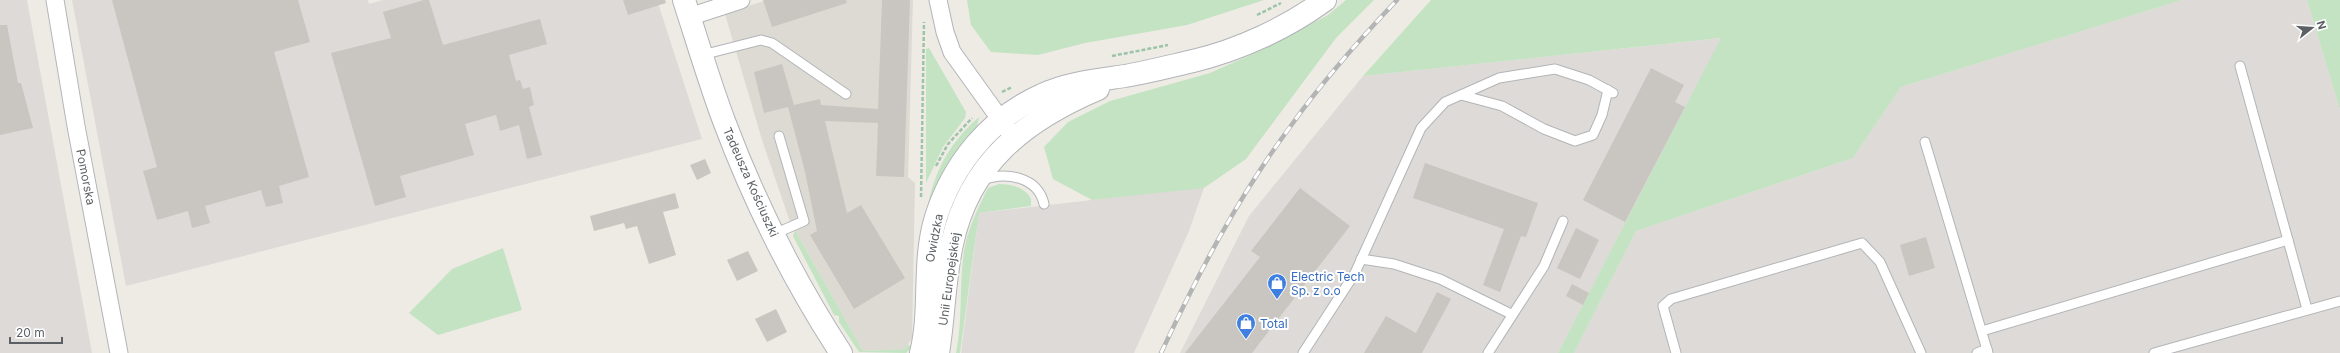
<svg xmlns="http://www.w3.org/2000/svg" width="2340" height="353" font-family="Inter,sans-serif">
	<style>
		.industrial { fill: #dddad7 }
		.education { fill: #dddad3 }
		.green { fill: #c4e3c3 }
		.building { fill: #c9c6c2 }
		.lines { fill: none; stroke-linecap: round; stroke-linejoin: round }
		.lane-casing { stroke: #b2b5b8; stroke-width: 11 }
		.street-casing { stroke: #b2b5b8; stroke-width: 19 }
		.secondary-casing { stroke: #b1b4b8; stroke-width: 24 }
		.path { stroke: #9cc4a7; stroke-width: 2.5; stroke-dasharray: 4 2; stroke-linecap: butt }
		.lane { stroke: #fff; stroke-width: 9 }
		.street { stroke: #fff; stroke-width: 17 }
		.secondary { stroke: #fff; stroke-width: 22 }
		.rail-casing { stroke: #b3b4b4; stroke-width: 4.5 }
		.rail { stroke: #fff; stroke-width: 3; stroke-dasharray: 9; stroke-linecap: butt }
		.labels { text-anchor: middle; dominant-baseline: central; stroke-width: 4; stroke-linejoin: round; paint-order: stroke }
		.street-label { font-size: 12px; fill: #5c6064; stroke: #fff }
		.shop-label { font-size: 12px; fill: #366cbe; stroke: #fff; text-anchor: start }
	</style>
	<rect width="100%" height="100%" fill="#eeebe5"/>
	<!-- industrial -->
	<g class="industrial">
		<path d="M0,0H27L92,353H0Z"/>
		<path d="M72,0H368L369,4L383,0H657L702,139L126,286Z"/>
		<path d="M2182,0H2307L2340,110V353H1574L1636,231L1853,158L1901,87Z"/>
		<path d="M1722,38L1558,353H1180L1249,216L1363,76Z"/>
		<path d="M1196,188H1204L1189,231L1134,353H961L979,213Z"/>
	</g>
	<!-- education -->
	<path class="education" d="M766,0H913L908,177L915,183L912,338L905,349L863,351L789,219L762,140L725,14Z"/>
	<!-- green -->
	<g class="green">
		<path d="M967,0H1264L1187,25L1085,43L1038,55L991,52L971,25Z"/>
		<path d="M1346,0H1374L1336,38L1246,159L1204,188L1092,200L1053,179L1044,147L1068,122L1110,101L1210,73L1266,48L1328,15Z"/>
		<path d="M1431,0H2182L1901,87L1853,158L1636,231L1574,353H1558L1721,38L1363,76Z"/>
		<path d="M2307,0H2340V110Z"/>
		<path d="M929,48L966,112L965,118L943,147L926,183V49Z"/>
		<path d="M979,117L976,132L922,248C926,195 937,153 979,117Z"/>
		<path d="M999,184C1011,184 1025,187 1031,199V206L979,213L960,353H956C963,319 959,285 964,251C968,228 978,208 988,188Z"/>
		<path d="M795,230L863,351L905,349L908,344L911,348L906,353L859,352L839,322V316L834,315L793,236Z"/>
		<path d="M503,248L522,310L438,335L409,313L452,269Z"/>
	</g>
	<!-- building -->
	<g class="building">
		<path d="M112,0H298L310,42L274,52L309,177L279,186L283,203L266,207L261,190L205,206L210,223L192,228L188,211L157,220L143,171L157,167Z"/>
		<path d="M424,0H429L443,45L540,19L547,44L509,55L516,81L520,80L523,89L530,87L534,105L529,107L542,155L527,159L519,125L500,131L496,115L465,124L474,155L400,176L406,197L375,206L331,53L391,38L383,12Z"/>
		<path d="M623,0H665L666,3L628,15Z"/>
		<path d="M763,0H846L847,3L772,27Z"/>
		<path d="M882,0H910L904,177L876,176L878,123L825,121L847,213L861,205L905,278L854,309L810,235L817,231L805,172L788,107L764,113L754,72L782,64L794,105L820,99L821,105L878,109Z"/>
		<path d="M0,25H7L18,83H21L33,128L0,135Z"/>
		<path d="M1651,68L1684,85L1675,102L1685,107L1625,222L1583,200Z"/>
		<path d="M705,159L711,173L697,180L690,165Z"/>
		<path d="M1425,163L1538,203L1526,237L1521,236L1500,292L1483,285L1504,229L1413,198Z"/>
		<path d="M1300,188L1350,226L1252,353H1185L1260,257L1251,251Z"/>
		<path d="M675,193L679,208L663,212L676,255L649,264L637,226L626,229L624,223L594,231L590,216Z"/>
		<path d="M1576,228L1599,240L1580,279L1557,268Z"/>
		<path d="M1926,237L1935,268L1909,276L1900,245Z"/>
		<path d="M748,251L758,271L737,281L727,260Z"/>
		<path d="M1572,284L1589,293L1583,305L1566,296Z"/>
		<path d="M1437,292L1451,299L1422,353H1364L1386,316L1416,333Z"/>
		<path d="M776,309L787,332L767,342L755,319Z"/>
	</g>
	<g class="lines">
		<defs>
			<g id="lane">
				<path d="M702,55L761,40L772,43L846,94"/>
				<path d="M2240,66L2307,309"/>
				<path d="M1461,95L1502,106L1544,129L1575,141L1593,135L1602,115L1608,90"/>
				<path d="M1925,142L1988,353"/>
				<path d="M983,180C1006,171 1038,177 1044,204"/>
				<path d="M774,234L804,221L779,136"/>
				<path d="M1361,259L1394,264L1440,279L1511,314"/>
				<path d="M1982,331L2288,240"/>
				<path d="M1303,353L1355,273L1421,128L1445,102L1499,78L1555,69L1589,80L1613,93"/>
				<path d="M1488,353L1544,266L1563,221"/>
				<path d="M1676,353L1663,306L1671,299L1862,243L1880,262L1921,353"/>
				<path d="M1977,353L1987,349"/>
				<path d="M2154,353L2340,301"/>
			</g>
			<g id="street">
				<path d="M55,0L76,126L119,353"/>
				<path d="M938,0L945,32L952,52L1008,130"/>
				<path d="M689,17L741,0"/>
			</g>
			<g id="secondary">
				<path d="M684,0C697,40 709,81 724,121C754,201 794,281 841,353"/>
				<path d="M921,353C932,309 922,262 936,217C953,164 990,118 1042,95C1067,83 1098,80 1125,76C1148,72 1171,66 1193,61C1239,50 1287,28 1325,0"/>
				<path d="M938,353C944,317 944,280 952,244C969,163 1025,120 1098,89"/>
			</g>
		</defs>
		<!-- lane casing -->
		<use href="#lane" class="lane-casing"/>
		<!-- street casing -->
		<use href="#street" class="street-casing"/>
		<!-- secondary casing -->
		<use href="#secondary" class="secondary-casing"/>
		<!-- path -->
		<g class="path">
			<path d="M1257,15L1281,3"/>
			<path d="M1112,56L1168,45"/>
			<path d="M1002,92L1012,87"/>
			<path d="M936,166L948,144L972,118"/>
			<path d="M921,197L924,22"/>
		</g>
		<!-- lane -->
		<use href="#lane" class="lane"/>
		<!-- street -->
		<use href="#street" class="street"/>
		<!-- secondary -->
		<use href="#secondary" class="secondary"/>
		<defs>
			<path id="rail" d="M1161,353C1198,274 1238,197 1290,127C1322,82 1359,40 1397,0"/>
		</defs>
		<!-- rail casing -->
		<use href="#rail" class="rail-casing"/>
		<!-- rail -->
		<use href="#rail" class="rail"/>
	</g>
	<!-- icons -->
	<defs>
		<symbol id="shop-pin" viewBox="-11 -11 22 30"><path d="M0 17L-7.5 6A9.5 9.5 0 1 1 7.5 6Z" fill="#3f7fe0" stroke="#fff"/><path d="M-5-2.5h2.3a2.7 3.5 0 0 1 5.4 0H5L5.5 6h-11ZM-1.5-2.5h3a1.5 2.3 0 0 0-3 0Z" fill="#fff"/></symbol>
	</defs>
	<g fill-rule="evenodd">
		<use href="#shop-pin" x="1266" y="272" width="22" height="30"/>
		<use href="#shop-pin" x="1235" y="312" width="22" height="30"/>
	</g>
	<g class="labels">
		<!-- street labels -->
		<g class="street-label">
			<text transform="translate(86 177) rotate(79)">Pomorska</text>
			<text transform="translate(751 182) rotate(66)">Tadeusza Kościuszki</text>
			<text transform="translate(934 238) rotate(-79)">Owidzka</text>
			<text transform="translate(949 279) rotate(-82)">Unii Europejskiej</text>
		</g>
		<!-- shop labels -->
		<g class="shop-label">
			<text x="1291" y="276">Electric Tech<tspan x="1291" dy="14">Sp. z o.o</tspan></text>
			<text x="1260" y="323">Total</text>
		</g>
	</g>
	<!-- north arrow -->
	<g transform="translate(2312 28) rotate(73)" stroke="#ffffff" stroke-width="3" paint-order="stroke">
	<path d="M0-3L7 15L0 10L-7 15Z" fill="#5c6064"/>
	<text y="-6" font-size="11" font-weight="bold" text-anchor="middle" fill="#5c6064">N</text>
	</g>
	<!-- scale -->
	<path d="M10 337v6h52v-6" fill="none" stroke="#5c6064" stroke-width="2"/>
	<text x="16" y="337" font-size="12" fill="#5c6064" stroke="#ffffff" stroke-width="3" paint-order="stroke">20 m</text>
</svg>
